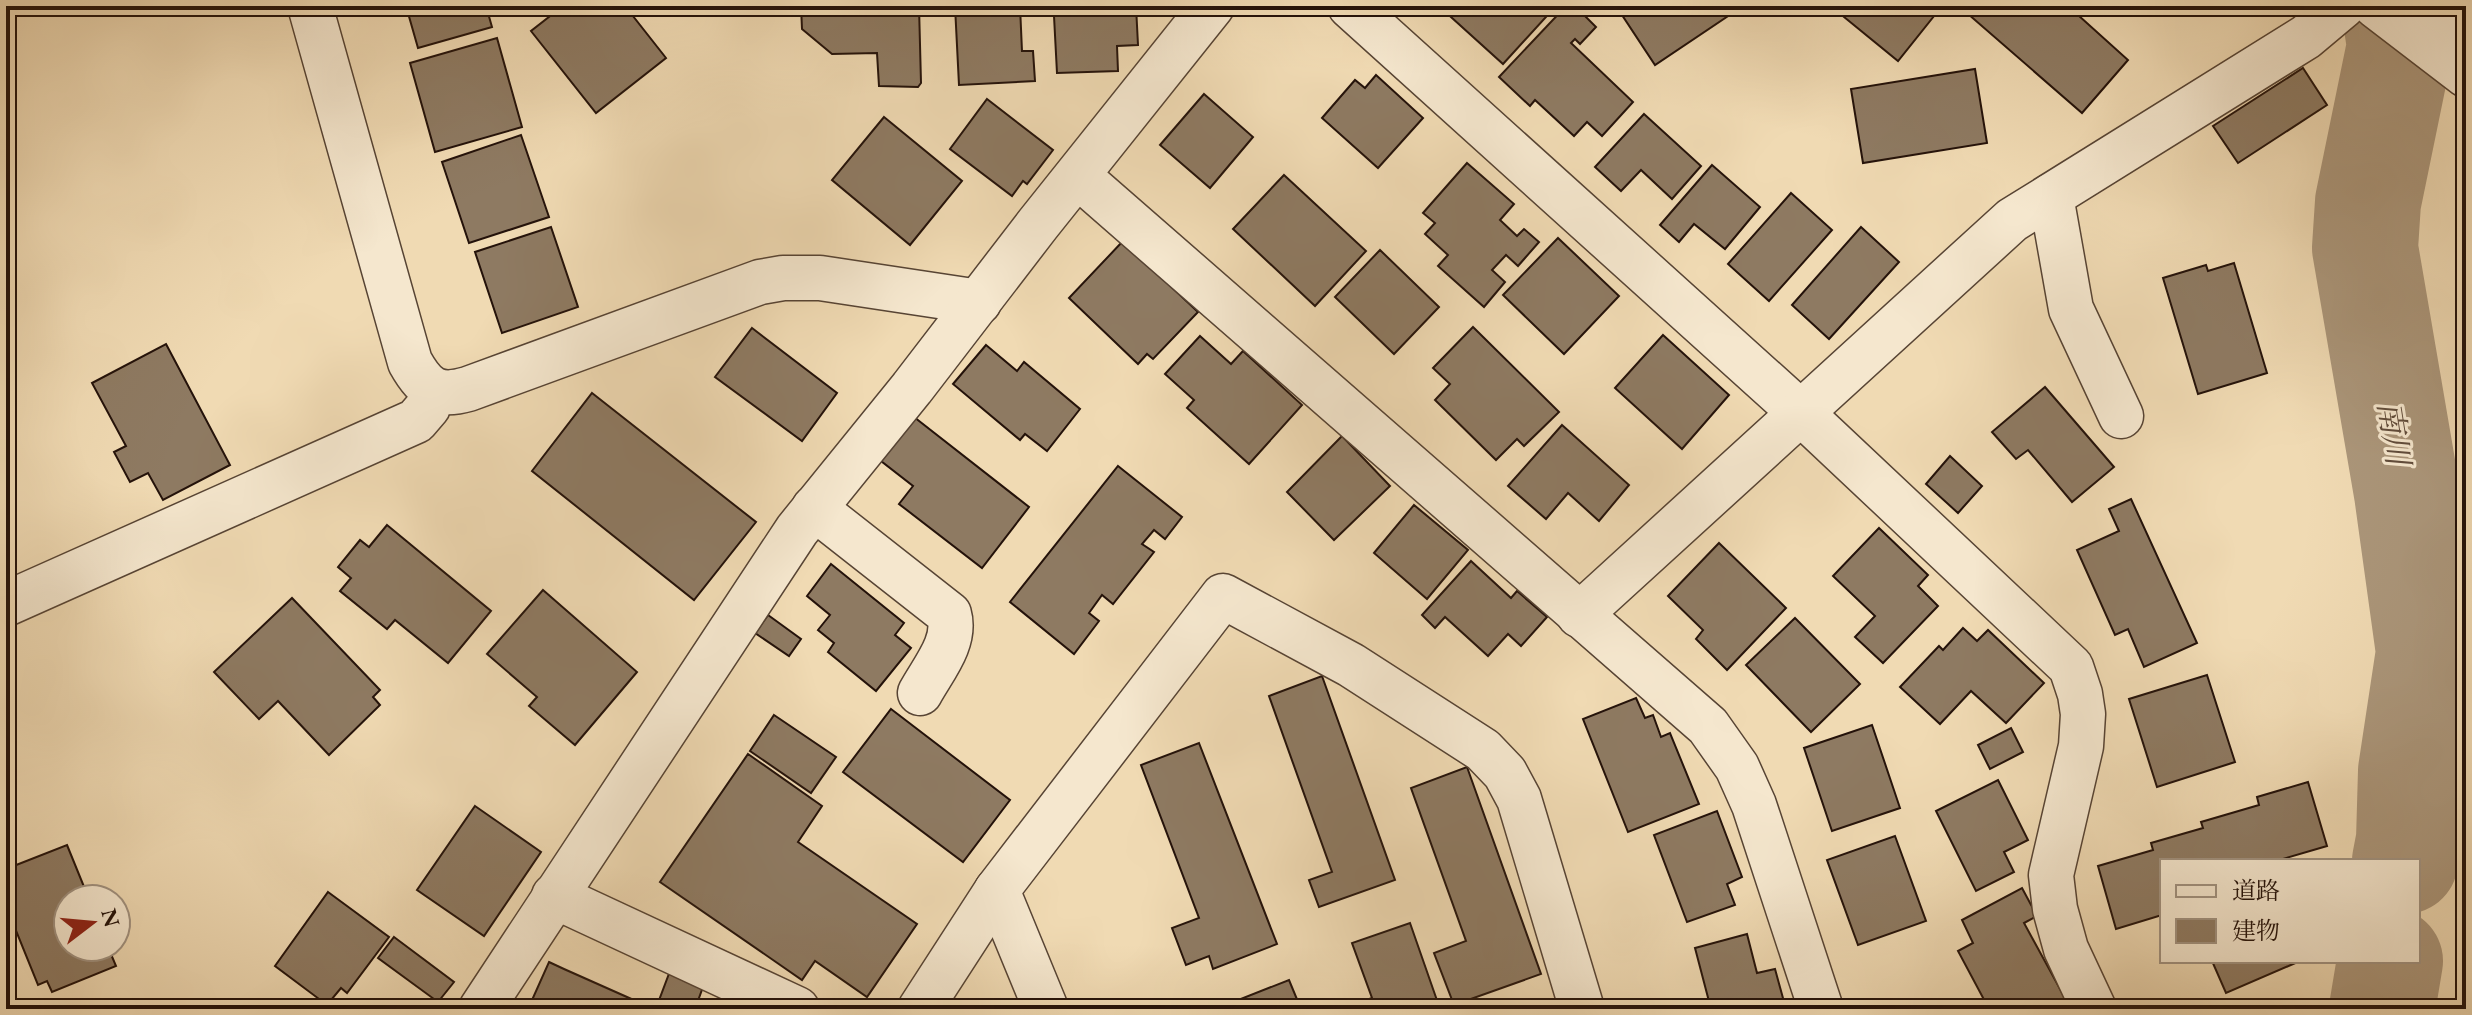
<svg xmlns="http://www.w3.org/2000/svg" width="2472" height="1015" font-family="'EB Garamond','Noto Serif JP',serif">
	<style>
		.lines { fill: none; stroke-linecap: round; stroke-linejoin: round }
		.river { stroke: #ab967a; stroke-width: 106 }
		.building { fill: #8e7a62; stroke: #24120a; stroke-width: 2 }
		.street-casing { stroke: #574434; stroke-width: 47 }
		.street { stroke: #f5e7ce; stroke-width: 44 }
		.labels { text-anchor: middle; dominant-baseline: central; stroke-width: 6; stroke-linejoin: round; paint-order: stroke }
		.water-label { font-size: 32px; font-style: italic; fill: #614d3c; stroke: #f5e7ce }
	</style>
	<rect width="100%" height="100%" fill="#f0dab3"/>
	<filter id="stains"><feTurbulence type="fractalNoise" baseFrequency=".0025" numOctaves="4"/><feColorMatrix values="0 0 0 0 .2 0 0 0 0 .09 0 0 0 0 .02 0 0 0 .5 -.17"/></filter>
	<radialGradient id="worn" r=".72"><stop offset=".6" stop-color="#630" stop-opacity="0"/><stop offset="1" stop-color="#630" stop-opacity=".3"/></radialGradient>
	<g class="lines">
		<!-- river -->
		<g class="river">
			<path d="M2394,6L2400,46L2368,202L2365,248L2407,493L2429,652L2411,771L2409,840L2405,861"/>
			<path d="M2382,1009L2390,961"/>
		</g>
	</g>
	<!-- building -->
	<g class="building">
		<path d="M406,6H486L492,27L418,48Z"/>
		<path d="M563,6H625L666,58L596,113L531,31Z"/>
		<path d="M801,6H919L921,83L918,87L879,86L877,53L832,54L802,29Z"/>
		<path d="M955,6H1020L1022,51H1033L1035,81L959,85Z"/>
		<path d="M1063,6H1136L1138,45L1117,46L1118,71L1057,73L1054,16L1063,15Z"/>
		<path d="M1442,6H1556L1503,64L1441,8Z"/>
		<path d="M1566,6H1575L1596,27L1580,44L1575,39L1571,43L1633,102L1602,136L1587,122L1574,136L1535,100L1530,106L1499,77Z"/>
		<path d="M1637,6H1743L1655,65L1622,15Z"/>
		<path d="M1835,6H1942L1898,61L1833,8Z"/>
		<path d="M2068,6L2128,60L2082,113L1960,7Z"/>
		<path d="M497,38L522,127L435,152L410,63Z"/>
		<path d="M2303,68L2327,105L2238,163L2213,126Z"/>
		<path d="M1975,69L1987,143L1863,163L1851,89Z"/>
		<path d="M1376,75L1423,118L1378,168L1322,118L1355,80L1365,88Z"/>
		<path d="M1204,94L1253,137L1210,188L1160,145Z"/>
		<path d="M987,99L1053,150L1027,184L1023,181L1012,196L950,149Z"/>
		<path d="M1644,114L1701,166L1672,199L1641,170L1621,191L1595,167Z"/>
		<path d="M884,117L962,181L910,245L832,180Z"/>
		<path d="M521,135L549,217L469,243L442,162Z"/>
		<path d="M1467,163L1514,204L1500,220L1517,236L1524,229L1539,242L1518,266L1506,255L1492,270L1505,282L1484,307L1438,266L1448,255L1425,234L1435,223L1423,213Z"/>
		<path d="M1712,165L1760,207L1725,249L1694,224L1679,242L1660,225Z"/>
		<path d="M1284,175L1366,251L1315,306L1233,229Z"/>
		<path d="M1791,193L1832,230L1769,301L1728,264Z"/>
		<path d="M551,227L578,307L502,333L475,252Z"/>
		<path d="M1861,227L1899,262L1829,339L1792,305Z"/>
		<path d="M1558,238L1619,296L1564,354L1503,295Z"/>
		<path d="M1123,241L1198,312L1153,359L1147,354L1138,364L1069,298Z"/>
		<path d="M1380,250L1439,307L1394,354L1335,297Z"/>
		<path d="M2234,263L2267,373L2198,394L2163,278L2206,265L2208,271Z"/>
		<path d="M1473,327L1559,412L1524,446L1517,439L1496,460L1435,400L1450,384L1433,368Z"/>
		<path d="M752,328L837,393L802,441L715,377Z"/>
		<path d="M1663,335L1729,395L1682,449L1615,388Z"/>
		<path d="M1200,336L1231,364L1243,351L1302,405L1249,464L1187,408L1194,400L1165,374Z"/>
		<path d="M166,344L230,465L163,500L148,473L130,482L114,452L126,446L92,383Z"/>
		<path d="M986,345L1017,371L1024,362L1080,409L1047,451L1025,434L1020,440L953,384Z"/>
		<path d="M2045,387L2114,467L2072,502L2028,450L2016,459L1992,432Z"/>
		<path d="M592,393L756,522L694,600L532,471Z"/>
		<path d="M914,417L1029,507L982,568L899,504L913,486L881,461Z"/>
		<path d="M1562,425L1629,485L1599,521L1568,493L1546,519L1508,486Z"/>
		<path d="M1342,436L1390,486L1334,540L1287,492Z"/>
		<path d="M1950,456L1982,486L1958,513L1926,484Z"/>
		<path d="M1118,466L1182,517L1165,539L1154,530L1142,544L1154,552L1113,604L1102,595L1089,613L1099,621L1074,654L1010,602Z"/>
		<path d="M2131,499L2197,643L2144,667L2128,629L2115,635L2077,550L2119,531L2109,509Z"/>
		<path d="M1414,505L1468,550L1427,599L1374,553Z"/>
		<path d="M387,525L491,611L448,663L395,620L387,629L340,591L351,578L338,567L360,540L369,547Z"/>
		<path d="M1879,528L1928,575L1918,586L1938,606L1883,663L1855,637L1875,616L1833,576Z"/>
		<path d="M1719,543L1786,608L1727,670L1696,639L1703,630L1668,596Z"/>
		<path d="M1471,561L1511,598L1517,591L1547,617L1521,646L1508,634L1488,656L1445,617L1435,628L1422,615Z"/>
		<path d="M831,564L904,623L895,635L911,648L876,691L828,652L834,643L818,630L830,615L807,596Z"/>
		<path d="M543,590L637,672L575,745L529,706L537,697L487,654Z"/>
		<path d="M292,598L380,690L373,697L380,705L329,755L278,701L259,719L214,672Z"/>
		<path d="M768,615L801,639L789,656L755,633Z"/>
		<path d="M1795,618L1860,684L1811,732L1746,665Z"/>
		<path d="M1963,628L1977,641L1988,630L2044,683L2006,723L1971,691L1940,724L1900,687L1939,646L1943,650Z"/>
		<path d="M2207,675L2235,762L2157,787L2129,699Z"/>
		<path d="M1322,676L1395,880L1319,907L1309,880L1332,872L1269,696Z"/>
		<path d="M1636,698L1645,718L1653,715L1661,737L1670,733L1699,804L1628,832L1583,719Z"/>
		<path d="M891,709L1010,800L963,862L843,772Z"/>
		<path d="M774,715L836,757L811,793L750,751Z"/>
		<path d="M1872,725L1900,808L1832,831L1804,748Z"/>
		<path d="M2011,728L2023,752L1990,769L1978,745Z"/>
		<path d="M1199,743L1277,944L1213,969L1209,956L1186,965L1172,928L1199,918L1141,765Z"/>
		<path d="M748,754L822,806L798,842L917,924L867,997L815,961L802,980L660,882Z"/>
		<path d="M1467,767L1541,974L1454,1005L1434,953L1466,941L1411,788Z"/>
		<path d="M1998,780L2028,840L2004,852L2014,872L1976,891L1936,811Z"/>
		<path d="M2308,782L2327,846L2276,861H2162V915L2116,929L2098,866L2153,850L2151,843L2203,828L2201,822L2259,805L2257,797Z"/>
		<path d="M475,806L541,852L484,936L417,890Z"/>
		<path d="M1717,811L1742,877L1727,884L1735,905L1687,922L1654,835Z"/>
		<path d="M1895,836L1926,921L1858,945L1827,860Z"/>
		<path d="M67,845L89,899H68V947H108L116,966L52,992L47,981L38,985L6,906V869Z"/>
		<path d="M2022,888L2037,916L2024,923L2065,998L2045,1009H1989L1958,951L1973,943L1962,920Z"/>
		<path d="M328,892L389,937L347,993L341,988L327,1005L275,966Z"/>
		<path d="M1410,923L1440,1009H1342L1372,998L1352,943Z"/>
		<path d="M1747,934L1757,973L1775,969L1786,1009H1711L1695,948Z"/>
		<path d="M394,937L454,982L438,1002L378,958Z"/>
		<path d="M2212,961H2300L2226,993Z"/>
		<path d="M549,962L564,969L654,1009H528Z"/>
		<path d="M670,971L704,984L695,1009H674L658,1003Z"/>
		<path d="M1289,980L1301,1009H1236L1233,1002Z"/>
	</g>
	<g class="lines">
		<defs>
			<g id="street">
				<path d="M310,6L410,362C425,389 437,398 468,389L760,282L783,278H820L979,302"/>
				<path d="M1350,6L1801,413L2071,667L2080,694L2083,714L2081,746L2051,875L2055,909L2066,949L2094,1009"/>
				<path d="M2376,6L2466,75"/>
				<path d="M2434,49L2452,6"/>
				<path d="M1078,176L1708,726L1737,767L1754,805L1821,1009"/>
				<path d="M2051,196L2071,309L2121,416"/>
				<path d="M814,508L949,614C957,642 933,669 920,693"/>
				<path d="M6,604L416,421L428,407L432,390"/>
				<path d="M1579,615L2012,220L2306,37L2343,6"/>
				<path d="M554,896L797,1009"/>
				<path d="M481,1009L797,530L912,388L1038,224L1212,6"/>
				<path d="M920,1009L997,890"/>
				<path d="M1046,1009L997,890L1223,596L1351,665L1483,750L1505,773L1519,799L1582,1009"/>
			</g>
		</defs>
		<!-- street casing -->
		<use href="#street" class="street-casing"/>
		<!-- street -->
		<use href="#street" class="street"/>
	</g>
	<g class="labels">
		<!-- water labels -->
		<g class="water-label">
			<text transform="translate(2394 433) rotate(81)">南川</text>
		</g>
	</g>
	<!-- margin -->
	<rect width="2472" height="1015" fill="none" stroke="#f0dab3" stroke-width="32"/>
	<rect x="8" y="8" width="2456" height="999" fill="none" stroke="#24120a" stroke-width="4"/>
	<rect x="16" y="16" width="2440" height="983" fill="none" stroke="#24120a" stroke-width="2"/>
	<!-- legend -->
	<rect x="2160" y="859" width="260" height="104" fill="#f5e7ce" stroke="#a19280" stroke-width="2"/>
	<rect x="2176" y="885" width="40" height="12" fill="#f5e7ce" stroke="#a19280" stroke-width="2"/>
	<text x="2232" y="899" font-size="24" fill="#24120a">道路</text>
	<rect x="2176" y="919" width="40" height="24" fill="#8e7a62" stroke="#a19280" stroke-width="2"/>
	<text x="2232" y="939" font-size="24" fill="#24120a">建物</text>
	<!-- north arrow -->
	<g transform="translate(92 923) rotate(74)"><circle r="38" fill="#f5e7ce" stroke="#a19280" stroke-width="2"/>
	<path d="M0-6L14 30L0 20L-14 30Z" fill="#8f2418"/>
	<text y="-12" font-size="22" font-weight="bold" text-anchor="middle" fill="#24120a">N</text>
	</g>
	<rect width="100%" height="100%" filter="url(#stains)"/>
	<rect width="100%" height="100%" fill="url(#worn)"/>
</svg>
